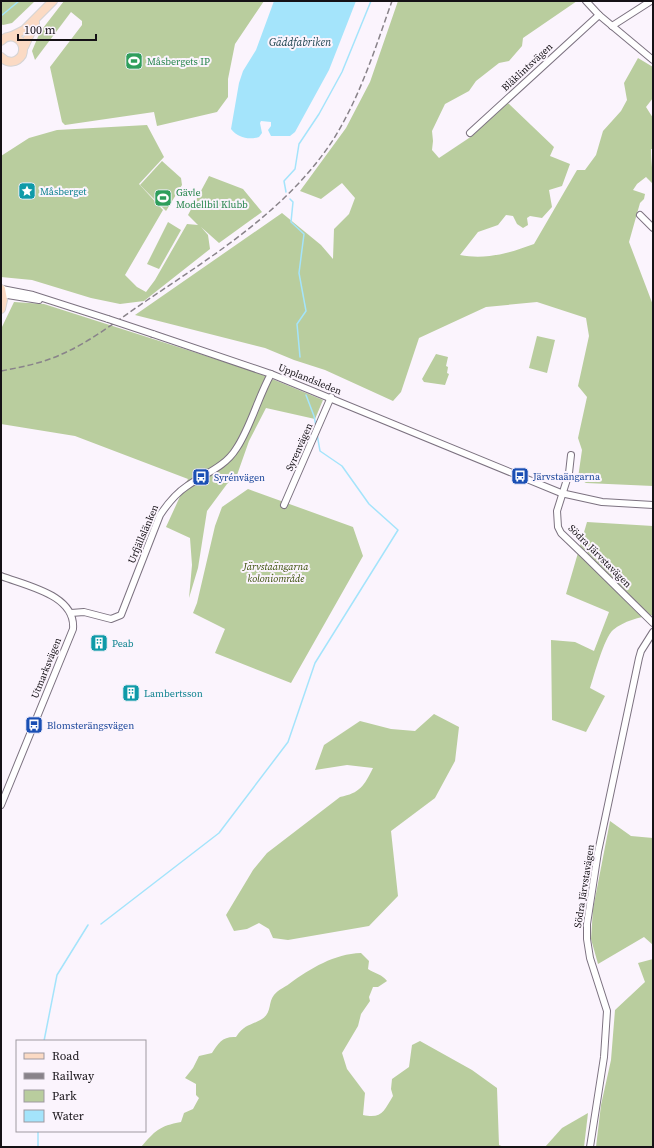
<svg xmlns="http://www.w3.org/2000/svg" width="654" height="1148" font-family="'Source Serif 4',serif">
	<style>
		.green { fill: #b9cd9e }
		.water { fill: #a4e4fb }
		.lines { fill: none; stroke-linecap: round; stroke-linejoin: round }
		.stream { stroke: #a4e4fb; stroke-width: 1.5 }
		.minor-casing { stroke: #7c7280; stroke-width: 8 }
		.major-casing { stroke: #d5d4d5; stroke-width: 10 }
		.minor { stroke: #fff; stroke-width: 6 }
		.major { stroke: #fbdac4; stroke-width: 8 }
		.rail { stroke: #89838a; stroke-width: 1.5; stroke-dasharray: 6 3; stroke-linecap: butt }
		.minor-bridge-casing { stroke: #7c7280; stroke-width: 8; stroke-linecap: butt }
		.minor-bridge { stroke: #fff; stroke-width: 6 }
		.labels { text-anchor: middle; dominant-baseline: central; stroke-width: 4; stroke-linejoin: round; paint-order: stroke }
		.leisure-label { font-size: 10px; fill: #27864d; stroke: #fbf4fd; text-anchor: start }
		.street-label { font-size: 10px; fill: #151116; stroke: #fbf4fd }
		.culture-label { font-size: 10px; fill: #0d838f; stroke: #fbf4fd; text-anchor: start }
		.transit-label { font-size: 10px; fill: #164399; stroke: #fbf4fd; text-anchor: start }
		.park-label { font-size: 10px; font-style: italic; fill: #354b03; stroke: #fbf4fd }
		.water-label { font-size: 11px; font-style: italic; fill: #1c424e; stroke: #fbf4fd }
	</style>
	<rect width="100%" height="100%" fill="#fbf4fd"/>
	<!-- green -->
	<g class="green">
		<path d="M4,1H35L12,23L3,25L1,24V3Z"/>
		<path d="M64,1H264L235,44L228,79V97L217,112L157,126L154,112L65,125L62,122L50,67L82,25V21L71,12L35,60L32,51L40,32Z"/>
		<path d="M398,1H577L523,38L522,46L509,61L499,63L476,81L469,91L445,104L432,131L433,141L432,150L439,158L472,136L508,103L554,147L550,156L570,164L562,186L549,190L552,207L542,218L530,216L527,218L528,225L523,228L517,224L513,216L506,215L498,225L478,232L460,255C486,260 510,253 534,244L577,170H585L596,155L603,131L621,111L627,100L624,83L638,58L653,67V98L646,107L653,118V149H651C651,162 653,172 653,184L646,177L637,184L633,190L645,194L644,199L640,203L629,242L653,305V486L586,483L578,478L582,450L578,438L587,397L578,386L589,336L586,318L537,302L486,307L419,338L401,392L393,401L325,370L294,360L265,348L135,315L282,213L321,245L333,259L334,229L349,214L355,198L342,183L321,199L300,191L346,128L370,82Z"/>
		<path d="M147,125L164,157L139,184L163,210L125,275L137,287L146,292L155,280L187,224L198,225L188,215L209,176L243,189L262,212L219,243L201,227L208,235L210,249L144,301L120,304L91,298L32,280L1,277V156L29,138L57,130Z"/>
		<path d="M162,161L181,178L182,185L166,211L140,185Z"/>
		<path d="M168,222L181,230L159,269L147,264Z"/>
		<path d="M14,302L44,304L253,371L323,400L315,419L266,408L249,441L237,475L227,484L207,511L198,568L189,598L192,565L190,538L166,527L188,479L75,436L1,424V329Z"/>
		<path d="M537,336L555,340L547,373L529,368Z"/>
		<path d="M436,354L448,357L446,366L448,367L447,373L449,374L445,385L424,382L422,379Z"/>
		<path d="M248,489L353,527L363,556L291,683L215,653L225,629L193,613L197,603L215,526L222,507Z"/>
		<path d="M587,522L653,526V615C639,617 624,621 613,630C604,638 594,676 590,688L605,696L586,732L552,720L551,640L575,642L594,651L609,612L566,594Z"/>
		<path d="M434,714L459,727L455,761L435,798L391,831L398,896L369,926L288,940L273,938L269,929L259,923L247,929L234,931L226,915L253,870L267,853L340,797C360,793 364,786 373,768L347,765L315,770L324,745L360,721L391,729L415,731Z"/>
		<path d="M610,821L631,836L653,838V945L644,937L598,964L591,939L593,909Z"/>
		<path d="M361,953L369,961L368,969C374,973 383,975 387,981L378,987H373L369,997L370,1001L361,1014L358,1026L342,1053L347,1069L365,1093L363,1115C382,1119 384,1111 393,1096L391,1089L392,1079L409,1067L412,1045L420,1041L472,1070L497,1088L499,1145L504,1147H141C155,1131 159,1126 181,1122L184,1113L193,1109L199,1098L196,1095V1084L185,1078L193,1068L199,1056L212,1053C218,1043 223,1036 236,1037C245,1024 250,1026 262,1019C272,1013 268,1002 274,995C278,990 285,987 289,984C311,968 334,954 361,953Z"/>
		<path d="M653,959V1147H596L601,1105L611,1060L615,1010L645,982L638,963Z"/>
		<path d="M588,1113L584,1147H545L562,1128Z"/>
	</g>
	<!-- water -->
	<path class="water" d="M274,1H356L329,70L295,132L290,136H271L268,130L271,126V122L261,121L260,123L262,133L259,137C249,140 238,138 231,129L239,83L243,71L256,50Z"/>
	<g class="lines">
		<!-- stream -->
		<g class="stream">
			<path d="M1,16L19,1"/>
			<path d="M286,192L284,181L295,169L299,144L319,114L342,72L371,1"/>
			<path d="M290,199L293,202L291,222L304,234L299,273L306,311L297,324L300,357"/>
			<path d="M306,395L314,416L316,426"/>
			<path d="M101,924L219,833L288,742L315,663L398,530L369,504L342,466L320,451L317,434"/>
			<path d="M44,1041L57,975L88,925"/>
			<path d="M38,1131V1147"/>
		</g>
		<defs>
			<g id="minor">
				<path d="M586,1L599,15L653,60"/>
				<path d="M612,26L651,1"/>
				<path d="M470,133L599,15"/>
				<path d="M640,215L653,228"/>
				<path d="M2,289L33,295L108,319"/>
				<path d="M1,294L39,300"/>
				<path d="M153,334L271,374L561,493L602,502L653,505"/>
				<path d="M571,455L569,473L557,511L558,527L561,533L585,556L653,623"/>
				<path d="M284,505L331,397"/>
				<path d="M1,576C27,586 76,595 73,629L1,805"/>
				<path d="M71,613L84,612L111,619L121,615L160,515C168,503 175,494 187,486C204,474 225,467 236,449C250,429 258,397 271,374"/>
				<path d="M590,1147L604,1057L607,1011L590,958L587,939V924L598,852L639,658L641,651L653,632"/>
			</g>
			<g id="major">
				<path d="M12,36L24,30L53,1"/>
				<path d="M1,41C12,30 27,41 22,55C17,63 8,64 1,57"/>
				<path d="M24,47L35,23"/>
				<path d="M1,289L3,300L1,309"/>
			</g>
		</defs>
		<!-- minor casing -->
		<use href="#minor" class="minor-casing"/>
		<!-- major casing -->
		<use href="#major" class="major-casing"/>
		<!-- minor -->
		<use href="#minor" class="minor"/>
		<!-- major -->
		<use href="#major" class="major"/>
		<!-- rail -->
		<path class="rail" d="M1,371C22,367 43,363 62,354C92,341 119,319 146,301C214,255 287,210 333,140C360,97 375,49 392,1"/>
		<defs>
			<path id="minor-bridge" d="M108,319L153,334"/>
		</defs>
		<!-- minor-bridge casing -->
		<use href="#minor-bridge" class="minor-bridge-casing"/>
		<!-- minor-bridge -->
		<use href="#minor-bridge" class="minor-bridge"/>
	</g>
	<!-- icons -->
	<defs>
		<symbol id="stadium-square" viewBox="-11 -11 22 22"><rect x="-9" y="-9" width="18" height="18" rx="4" fill="#2e9e5b" stroke="#fbf4fd"/><path d="M0-5a6.5 5 0 1 0 0 10a6.5 5 0 1 0 0-10ZM-3.5-1.8h7v3.6h-7Z" fill="#fff"/></symbol>
		<symbol id="sight-square" viewBox="-11 -11 22 22"><rect x="-9" y="-9" width="18" height="18" rx="4" fill="#0f9aa8" stroke="#fbf4fd"/><path d="M0-6L1.8-2.2L6-1.7L2.9 1.2L3.7 5.4L0 3.3L-3.7 5.4L-2.9 1.2L-6-1.7L-1.8-2.2Z" fill="#fff"/></symbol>
		<symbol id="bus-square" viewBox="-11 -11 22 22"><rect x="-9" y="-9" width="18" height="18" rx="4" fill="#1a4fb4" stroke="#fbf4fd"/><path d="M-5-6H5V4H4V6H2V4H-2V6H-4V4H-5ZM-3.5-4V0h7V-4ZM-3.5 1.2v1.5H-2V1.2ZM2 1.2v1.5H3.5V1.2Z" fill="#fff"/></symbol>
		<symbol id="building-square" viewBox="-11 -11 22 22"><rect x="-9" y="-9" width="18" height="18" rx="4" fill="#0f9aa8" stroke="#fbf4fd"/><path d="M-4-6H4V6H1V3H-1V6H-4ZM-2.5-4.3h1.7v1.8h-1.7ZM.8-4.3h1.7v1.8H.8ZM-2.5-1h1.7V.8h-1.7ZM.8-1h1.7V.8H.8Z" fill="#fff"/></symbol>
	</defs>
	<g fill-rule="evenodd">
		<use href="#stadium-square" x="124" y="51" width="20" height="20"/>
		<use href="#sight-square" x="17" y="181" width="20" height="20"/>
		<use href="#stadium-square" x="153" y="188" width="20" height="20"/>
		<use href="#bus-square" x="510" y="466" width="20" height="20"/>
		<use href="#bus-square" x="191" y="467" width="20" height="20"/>
		<use href="#building-square" x="89" y="633" width="20" height="20"/>
		<use href="#building-square" x="121" y="683" width="20" height="20"/>
		<use href="#bus-square" x="24" y="715" width="20" height="20"/>
	</g>
	<g class="labels">
		<!-- leisure labels -->
		<g class="leisure-label">
			<text x="147" y="61">Måsbergets IP</text>
			<text x="176" y="192">Gävle<tspan x="176" dy="12">Modellbil Klubb</tspan></text>
		</g>
		<!-- street labels -->
		<g class="street-label">
			<text transform="translate(527 67) rotate(-43)">Blåklintsvägen</text>
			<text transform="translate(310 379) rotate(22)">Upplandsleden</text>
			<text transform="translate(299 447) rotate(-66)">Syrenvägen</text>
			<text transform="translate(143 534) rotate(-67)">Urfjällslänken</text>
			<text transform="translate(600 556) rotate(45)">Södra Järvstavägen</text>
			<text transform="translate(46 668) rotate(-68)">Utmarksvägen</text>
			<text transform="translate(584 886) rotate(-81)">Södra Järvstavägen</text>
		</g>
		<!-- culture labels -->
		<g class="culture-label">
			<text x="40" y="191">Måsberget</text>
			<text x="112" y="643">Peab</text>
			<text x="144" y="693">Lambertsson</text>
		</g>
		<!-- transit labels -->
		<g class="transit-label">
			<text x="533" y="476">Järvstaängarna</text>
			<text x="214" y="477">Syrénvägen</text>
			<text x="47" y="725">Blomsterängsvägen</text>
		</g>
		<!-- park labels -->
		<g class="park-label">
			<text x="276" y="566">Järvstaängarna<tspan x="276" dy="12">koloniområde</tspan></text>
		</g>
		<!-- water labels -->
		<g class="water-label">
			<text x="300" y="42">Gäddfabriken</text>
		</g>
	</g>
	<!-- border -->
	<rect width="654" height="1148" fill="none" stroke="#151116" stroke-width="4"/>
	<!-- legend -->
	<rect x="16" y="1040" width="130" height="92" fill="#fbf4fd" stroke="#9f99a1"/>
	<rect x="24" y="1053" width="20" height="6" fill="#fbdac4" stroke="#9f99a1"/>
	<text x="52" y="1060" font-size="12" fill="#151116">Road</text>
	<rect x="24" y="1073" width="20" height="6" fill="#89838a" stroke="#9f99a1"/>
	<text x="52" y="1080" font-size="12" fill="#151116">Railway</text>
	<rect x="24" y="1090" width="20" height="12" fill="#b9cd9e" stroke="#9f99a1"/>
	<text x="52" y="1100" font-size="12" fill="#151116">Park</text>
	<rect x="24" y="1110" width="20" height="12" fill="#a4e4fb" stroke="#9f99a1"/>
	<text x="52" y="1120" font-size="12" fill="#151116">Water</text>
	<!-- scale -->
	<path d="M18 34v6h78v-6" fill="none" stroke="#151116" stroke-width="2"/>
	<text x="24" y="34" font-size="12" fill="#151116" stroke="#fbf4fd" stroke-width="3" paint-order="stroke">100 m</text>
</svg>
